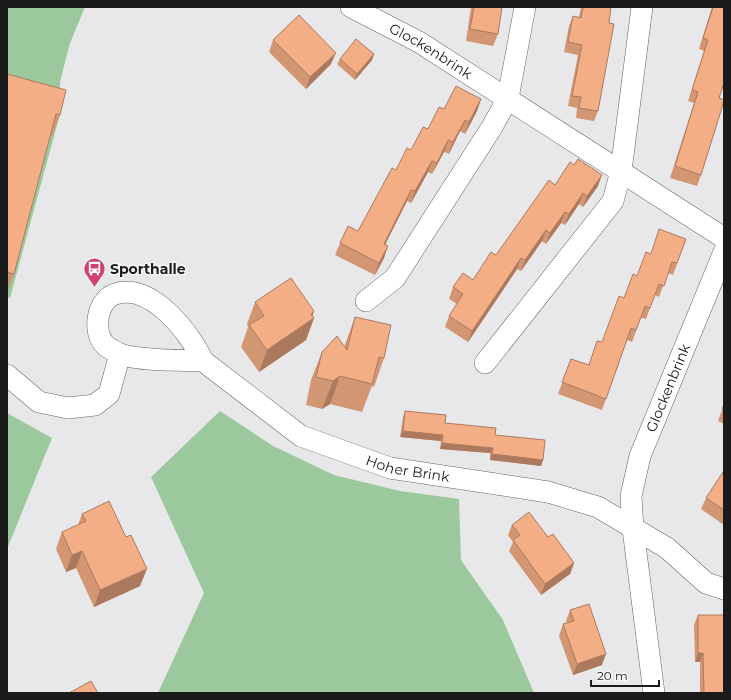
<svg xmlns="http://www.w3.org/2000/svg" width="731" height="700" font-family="Montserrat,sans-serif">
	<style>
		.green { fill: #9bc99d }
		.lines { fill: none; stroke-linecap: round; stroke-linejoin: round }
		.street-casing { stroke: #646566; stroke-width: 22 }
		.street { stroke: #fff; stroke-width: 21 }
		.wall { fill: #d29673 }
		.shaded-wall { fill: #ab7a5e }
		.building { fill: #f4ae86; stroke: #ab7a5e }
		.labels { text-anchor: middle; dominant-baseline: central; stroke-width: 3; stroke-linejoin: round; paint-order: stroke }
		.street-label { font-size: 14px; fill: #1b1b1b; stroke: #f5f6f7 }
		.poi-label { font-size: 14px; font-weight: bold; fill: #1b1b1b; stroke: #f5f6f7; text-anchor: start }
	</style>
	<rect width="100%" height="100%" fill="#e8e8ea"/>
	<!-- green -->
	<g class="green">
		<path d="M7,7H85L70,43L60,82V114L10,298L7,297Z"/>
		<path d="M220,411L273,446L334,475L400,491L459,499L461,560L503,620L534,693H158L204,593L151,477Z"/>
		<path d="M7,413L52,438L7,549Z"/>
	</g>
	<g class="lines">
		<defs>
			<g id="street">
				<path id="s1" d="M351,7L419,42L724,238"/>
				<path d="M366,301L395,278L492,127L508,98L525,7"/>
				<path id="s2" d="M203,361C184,360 133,361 118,353C114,351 108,348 105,345C92,332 97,300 115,294C151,282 190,333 203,361L301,436L390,468L548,492L598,507L667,548L706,583L724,589"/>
				<path d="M485,363L613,201L621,171L642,7"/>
				<path d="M7,375L39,402L68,408L95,405L109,394L120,354"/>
				<path id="s3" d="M654,693L633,529L631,496L640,456L724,252"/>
			</g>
		</defs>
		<!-- street casing -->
		<use href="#street" class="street-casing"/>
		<!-- street -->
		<use href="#street" class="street"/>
	</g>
	<!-- wall -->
	<g class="wall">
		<path d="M471,7H502L498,34L493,46L466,41Z"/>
		<path d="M581,7H611L598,111L594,121L576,118L577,108L568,106L578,55L564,52L569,26L573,16L579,17Z"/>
		<path d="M712,7H724L719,98L701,175L697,186L670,178L694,103L688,101L704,51L699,49Z"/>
		<path d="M273,40L331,64L306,89L269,52Z"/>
		<path d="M374,54L372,60L355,80L337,64L340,59Z"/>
		<path d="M7,74L60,115L52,137L50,136L14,274L7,293Z"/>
		<path d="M481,99L477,111L465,134L460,131L449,154L444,152L432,174L428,172L411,203L407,201L385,244L384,258L375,275L335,255L340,243L358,231L396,170L444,109Z"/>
		<path d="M555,185L598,186L583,207L579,204L565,225L561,223L546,244L542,241L521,271L517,269L468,342L445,327L449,316L457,304L449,299L453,287L473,280L496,255Z"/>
		<path d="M686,239L673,275L668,273L659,297L655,295L646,319L641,318L632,342L627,340L602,410L558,394L571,359L588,365L602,342L624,298L651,254Z"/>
		<path d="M255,302L312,316L314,318L306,340L259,372L241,347L248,327L247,324Z"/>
		<path d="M355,317L384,358L374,387L372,386L362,412L330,404L322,409L306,405L311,380L322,352L344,347Z"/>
		<path d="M724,405V424L718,421Z"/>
		<path d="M405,411L445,423L495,435L543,460L541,466L490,460V453L440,449L441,441L400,437L403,417Z"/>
		<path d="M724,472V525L701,509L706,498Z"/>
		<path d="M82,514L140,586L94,607L76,568L66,572L56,549L62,532L78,525Z"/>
		<path d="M512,525L548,537L574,563L570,574L541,595L509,551L513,542L508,535Z"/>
		<path d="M570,610L602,665L573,675L559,636L563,624L567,623L566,621Z"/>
		<path d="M698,615L724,693H700V662H695L694,625Z"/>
	</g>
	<!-- shaded-wall -->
	<g class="shaded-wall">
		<path d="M336,53L331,64L306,89L310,77Z"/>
		<path d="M374,54L372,60L355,80L357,74Z"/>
		<path d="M481,99L477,111L465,134L469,122Z"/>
		<path d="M465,120L460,131L449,154L453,142Z"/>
		<path d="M448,140L444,152L432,174L437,163Z"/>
		<path d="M432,161L428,172L411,203L415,191Z"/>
		<path d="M602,175L598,186L583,207L587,196Z"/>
		<path d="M411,190L407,201L380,255L384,244Z"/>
		<path d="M583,193L579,204L565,225L569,214Z"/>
		<path d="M565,212L561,223L546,244L550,233Z"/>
		<path d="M546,230L542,241L521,271L525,260Z"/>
		<path d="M388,246L384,258L375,275L379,263Z"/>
		<path d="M521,258L517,269L468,342L472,331Z"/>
		<path d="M314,311L311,320L314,318L306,340L259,372L267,350Z"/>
		<path d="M340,376L330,404L322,409L333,381Z"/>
		<path d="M403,431L443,435L441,441L400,437Z"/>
		<path d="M442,443L493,448L490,453L440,449Z"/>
		<path d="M492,454L543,460L541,466L490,460Z"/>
		<path d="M82,551L76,568L66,572L72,555Z"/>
		<path d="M574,563L570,574L541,595L545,584Z"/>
		<path d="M147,569L140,586L94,607L100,590Z"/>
		<path d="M698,653H703L700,662H695Z"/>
		<path d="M606,654L602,665L573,675L577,664Z"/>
	</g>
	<!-- building -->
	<g class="building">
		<path d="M474,7H502L498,34L470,29Z"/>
		<path d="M583,7H611L609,23L614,24L598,111L579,108L581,97L572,96L582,45L568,42L573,16L581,18Z"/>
		<path d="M713,7H724V83L719,98L724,100V101L701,175L675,166L698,92L692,90L708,40L703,38Z"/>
		<path d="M299,15L336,53L310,77L273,40Z"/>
		<path d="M356,39L374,54L357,74L340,59Z"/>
		<path d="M7,74L66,90L60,115L56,114L14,274L7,272Z"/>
		<path d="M456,86L481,99L469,122L465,120L453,142L448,140L437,163L432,161L415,191L411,190L384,244L388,246L379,263L340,243L348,226L358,231L392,168L396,170L407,148L411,150L423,127L428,129L439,107L444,109Z"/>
		<path d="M578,159L602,175L587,196L583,193L569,214L565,212L550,233L546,230L525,260L521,258L472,331L449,316L463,294L453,287L463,273L473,280L491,252L496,255L549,180L555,185L570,162L574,165Z"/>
		<path d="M659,229L686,239L677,263L672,262L664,286L659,284L650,308L645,306L636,330L631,328L606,399L562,382L571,359L589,365L597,341L602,342L619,296L624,298L633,274L637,276L646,252L651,254Z"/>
		<path d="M291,278L314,311L311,314L314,318L267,350L249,325L264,316L255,302Z"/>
		<path d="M355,317L391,325L384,358L379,357L372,384L340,376L333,381L316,377L322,352L337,336L347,350Z"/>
		<path d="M724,405V410L722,409Z"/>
		<path d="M405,411L446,415L445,423L496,428L495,435L545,440L543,460L492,454L493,448L442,443L443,435L403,431Z"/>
		<path d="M723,472H724V510L706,498Z"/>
		<path d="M109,501L126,537L131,535L147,569L100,590L82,551L72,555L62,532L86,521L82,514Z"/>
		<path d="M529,512L548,537L553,534L574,563L545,584L513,540L520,535L512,525Z"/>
		<path d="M589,604L606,654L577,664L563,624L574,621L570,610Z"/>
		<path d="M698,615H724V693H704L703,653H698Z"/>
		<path d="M91,681L98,693H69Z"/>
	</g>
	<!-- icons -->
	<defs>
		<symbol id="bus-pin" viewBox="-11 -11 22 30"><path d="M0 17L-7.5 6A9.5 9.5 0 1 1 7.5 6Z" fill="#d0436f" stroke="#f5f6f7"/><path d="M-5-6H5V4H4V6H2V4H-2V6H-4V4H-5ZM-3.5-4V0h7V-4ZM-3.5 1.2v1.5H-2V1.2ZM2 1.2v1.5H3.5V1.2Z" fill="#fff"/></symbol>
	</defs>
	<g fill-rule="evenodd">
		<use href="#bus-pin" x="82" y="256" width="25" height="34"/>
	</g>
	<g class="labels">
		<!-- street labels -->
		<g class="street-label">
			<text stroke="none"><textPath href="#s1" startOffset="91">Glockenbrink</textPath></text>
			<text stroke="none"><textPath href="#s3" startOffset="313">Glockenbrink</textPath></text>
			<text stroke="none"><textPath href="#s2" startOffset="515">Hoher Brink</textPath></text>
		</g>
		<!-- poi labels -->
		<g class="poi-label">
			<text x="110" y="269">Sporthalle</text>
		</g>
	</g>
	<!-- border -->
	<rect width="731" height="700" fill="none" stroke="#1b1b1b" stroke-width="16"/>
	<!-- scale -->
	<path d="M591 680v6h68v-6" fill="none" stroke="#1b1b1b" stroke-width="2"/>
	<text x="597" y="680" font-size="12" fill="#1b1b1b" stroke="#f5f6f7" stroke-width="3" paint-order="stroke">20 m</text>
</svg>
